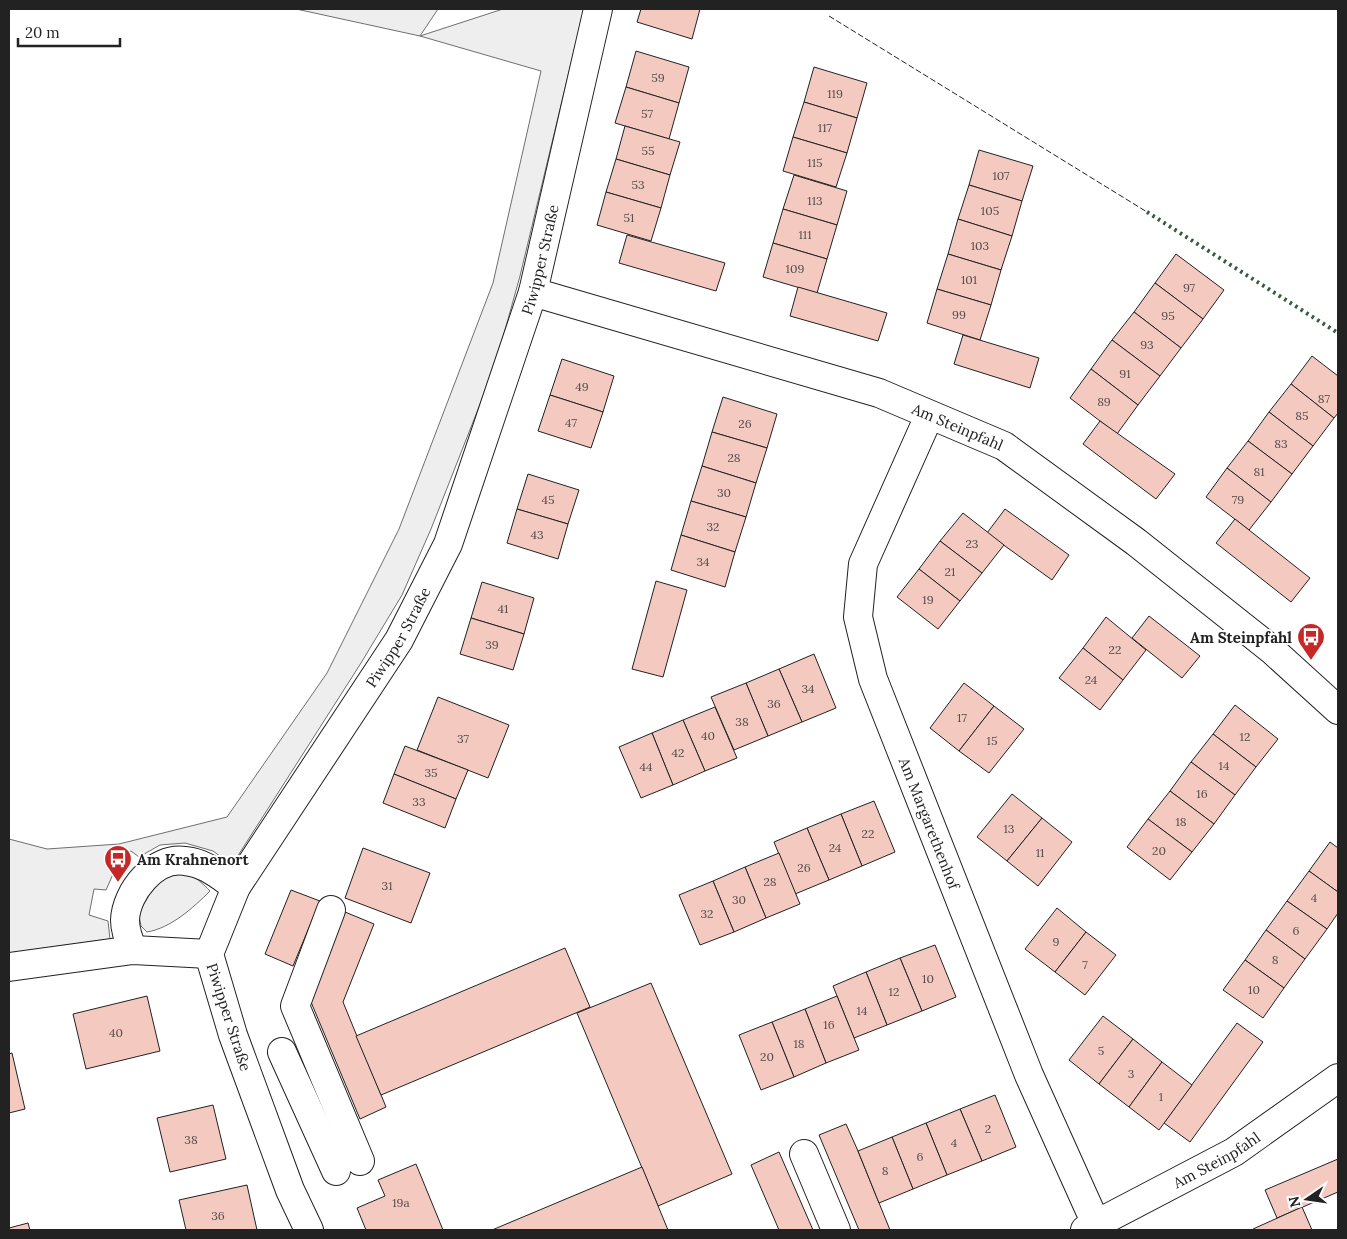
<svg xmlns="http://www.w3.org/2000/svg" width="1347" height="1239" font-family="Lora,serif">
	<style>
		.green { fill: #eee; stroke: #6f6f6f }
		.building { fill: #f3c9c0; stroke: #222 }
		.lines { fill: none; stroke-linecap: round; stroke-linejoin: round }
		.minor-casing { stroke: #222; stroke-width: 30 }
		.minor { stroke: #fff; stroke-width: 28 }
		.hedge { stroke: #2f5e38; stroke-width: 4; stroke-dasharray: 2.5 4; stroke-linecap: butt }
		.fence { stroke: #222; stroke-width: 1; stroke-dasharray: 6 2.5; stroke-linecap: butt }
		.labels { text-anchor: middle; dominant-baseline: central; stroke-width: 4; stroke-linejoin: round; paint-order: stroke }
		.number-label { font-size: 12px; fill: #564c4a }
		.street-label { font-size: 15px; fill: #222; stroke: #fff }
		.poi-label { font-size: 15px; font-weight: bold; fill: #222; stroke: #fff; text-anchor: end }
	</style>
	<rect width="100%" height="100%" fill="#fff"/>
	<!-- green -->
	<g class="green">
		<path d="M296,9H438L420,36L503,9H584L520,276L495,366L431,529L402,595L361,663L232,865L213,851L185,843L160,845L139,857L131,851L122,854L106,890L94,889L89,915L108,921L110,939L9,953V839L47,849L119,844L227,817L327,673L399,529L493,283L541,71L420,36Z"/>
		<path d="M172,874C192,873 196,877 210,891C193,908 171,928 147,932L141,926L139,916L148,890Z"/>
	</g>
	<!-- building -->
	<g class="building">
		<path d="M641,9H700L692,39L637,22Z"/>
		<path d="M636,51L689,67L679,103L626,87Z"/>
		<path d="M814,67L867,83L857,118L804,102Z"/>
		<path d="M626,87L679,103L669,139L615,123Z"/>
		<path d="M804,102L857,118L847,153L793,137Z"/>
		<path d="M625,126L680,142L670,175L616,159Z"/>
		<path d="M793,137L847,153L836,187L783,171Z"/>
		<path d="M979,150L1033,166L1022,201L969,185Z"/>
		<path d="M616,159L670,175L661,208L606,192Z"/>
		<path d="M794,175L847,191L837,225L783,209Z"/>
		<path d="M969,185L1022,201L1012,236L958,219Z"/>
		<path d="M606,192L661,208L651,241L597,225Z"/>
		<path d="M783,209L837,225L827,259L773,243Z"/>
		<path d="M958,219L1012,236L1001,270L948,254Z"/>
		<path d="M627,235L725,263L716,291L619,263Z"/>
		<path d="M773,243L827,259L817,293L763,277Z"/>
		<path d="M948,254L1001,270L991,305L937,289Z"/>
		<path d="M1176,254L1224,290L1203,319L1155,283Z"/>
		<path d="M1155,283L1203,319L1181,348L1134,312Z"/>
		<path d="M798,287L887,313L878,341L790,316Z"/>
		<path d="M937,289L991,305L980,340L927,323Z"/>
		<path d="M1134,312L1181,348L1160,376L1112,340Z"/>
		<path d="M963,335L1039,358L1030,388L954,364Z"/>
		<path d="M1112,340L1160,376L1138,405L1091,369Z"/>
		<path d="M1312,356L1338,376V413L1334,418L1291,384Z"/>
		<path d="M562,359L614,376L603,412L550,395Z"/>
		<path d="M1091,369L1138,405L1117,434L1070,398Z"/>
		<path d="M1291,384L1334,418L1313,446L1269,412Z"/>
		<path d="M550,395L603,412L591,448L538,431Z"/>
		<path d="M723,397L777,414L767,448L712,432Z"/>
		<path d="M1269,412L1313,446L1292,474L1248,441Z"/>
		<path d="M1100,421L1175,474L1156,499L1083,444Z"/>
		<path d="M712,432L767,448L756,483L702,466Z"/>
		<path d="M1248,441L1292,474L1271,502L1227,468Z"/>
		<path d="M702,466L756,483L746,517L691,501Z"/>
		<path d="M1227,468L1271,502L1249,530L1206,497Z"/>
		<path d="M528,474L579,490L568,524L517,509Z"/>
		<path d="M691,501L746,517L735,552L681,535Z"/>
		<path d="M517,509L568,524L558,559L507,543Z"/>
		<path d="M1005,509L1069,555L1052,580L987,533Z"/>
		<path d="M963,513L1004,545L982,573L940,541Z"/>
		<path d="M1235,519L1310,578L1291,602L1216,543Z"/>
		<path d="M681,535L735,552L725,587L671,570Z"/>
		<path d="M940,541L982,573L960,601L919,569Z"/>
		<path d="M919,569L960,601L938,629L897,597Z"/>
		<path d="M656,581L687,590L663,677L632,669Z"/>
		<path d="M482,582L534,598L524,634L471,618Z"/>
		<path d="M1149,616L1200,656L1182,678L1132,638Z"/>
		<path d="M1106,617L1146,650L1123,680L1083,648Z"/>
		<path d="M471,618L524,634L513,670L460,654Z"/>
		<path d="M1083,648L1123,680L1100,710L1059,678Z"/>
		<path d="M814,654L836,708L802,722L779,669Z"/>
		<path d="M779,669L802,722L768,736L746,683Z"/>
		<path d="M746,683L768,736L734,750L711,697Z"/>
		<path d="M964,683L994,706L959,751L930,728Z"/>
		<path d="M438,697L509,725L488,778L417,750Z"/>
		<path d="M1235,705L1278,739L1256,767L1213,734Z"/>
		<path d="M994,706L1024,729L989,773L959,751Z"/>
		<path d="M715,707L737,758L705,771L683,720Z"/>
		<path d="M683,720L705,771L673,785L652,733Z"/>
		<path d="M652,733L673,785L641,798L619,747Z"/>
		<path d="M1213,734L1256,767L1235,795L1191,762Z"/>
		<path d="M405,746L468,770L456,799L394,774Z"/>
		<path d="M1191,762L1235,795L1214,824L1170,791Z"/>
		<path d="M394,774L456,799L445,828L383,803Z"/>
		<path d="M1170,791L1214,824L1192,852L1148,819Z"/>
		<path d="M1012,794L1042,818L1007,861L977,837Z"/>
		<path d="M874,801L895,852L862,866L841,814Z"/>
		<path d="M841,814L862,866L829,880L807,828Z"/>
		<path d="M1042,818L1072,842L1038,886L1007,861Z"/>
		<path d="M1148,819L1192,852L1170,880L1127,847Z"/>
		<path d="M807,828L829,880L795,894L774,842Z"/>
		<path d="M1330,842L1338,848V892L1309,871Z"/>
		<path d="M363,848L430,873L411,923L345,898Z"/>
		<path d="M779,853L800,904L766,918L745,867Z"/>
		<path d="M745,867L766,918L734,932L713,881Z"/>
		<path d="M1309,871L1338,892V913L1327,929L1287,901Z"/>
		<path d="M713,881L734,932L700,945L679,895Z"/>
		<path d="M291,890L320,901L293,966L265,954Z"/>
		<path d="M1287,901L1327,929L1305,959L1266,930Z"/>
		<path d="M1057,908L1086,932L1055,972L1025,949Z"/>
		<path d="M345,912L374,924L343,1002L386,1107L360,1119L311,1002Z"/>
		<path d="M1266,930L1305,959L1284,988L1245,960Z"/>
		<path d="M1086,932L1116,955L1085,995L1055,972Z"/>
		<path d="M935,945L956,997L922,1011L900,958Z"/>
		<path d="M565,948L590,1007L381,1095L356,1036Z"/>
		<path d="M900,958L922,1011L887,1025L866,972Z"/>
		<path d="M1245,960L1284,988L1263,1018L1223,990Z"/>
		<path d="M866,972L887,1025L854,1038L833,986Z"/>
		<path d="M651,983L732,1174L658,1206L577,1013Z"/>
		<path d="M147,996L160,1051L86,1069L73,1014Z"/>
		<path d="M837,996L859,1050L826,1063L805,1009Z"/>
		<path d="M805,1009L826,1063L794,1077L772,1022Z"/>
		<path d="M1103,1016L1133,1039L1099,1084L1069,1060Z"/>
		<path d="M772,1022L794,1077L761,1090L739,1035Z"/>
		<path d="M1237,1023L1263,1042L1190,1142L1164,1123Z"/>
		<path d="M1133,1039L1162,1062L1129,1107L1099,1084Z"/>
		<path d="M12,1053L25,1109L9,1113V1054Z"/>
		<path d="M1162,1062L1192,1085L1159,1130L1129,1107Z"/>
		<path d="M995,1095L1016,1147L982,1161L960,1109Z"/>
		<path d="M213,1105L226,1159L170,1172L157,1118Z"/>
		<path d="M960,1109L982,1161L947,1175L926,1123Z"/>
		<path d="M926,1123L947,1175L913,1189L892,1137Z"/>
		<path d="M846,1124L858,1151L890,1230H859L819,1135Z"/>
		<path d="M892,1137L913,1189L879,1203L858,1151Z"/>
		<path d="M779,1152L813,1230H779L751,1165Z"/>
		<path d="M1338,1159V1192L1277,1218L1265,1190Z"/>
		<path d="M416,1164L443,1230H366L357,1208L385,1196L378,1180Z"/>
		<path d="M642,1167L668,1230H492Z"/>
		<path d="M247,1185L257,1230H186L179,1200Z"/>
		<path d="M1302,1207L1312,1230H1253V1229Z"/>
		<path d="M28,1223L30,1230H9V1228Z"/>
	</g>
	<g class="lines">
		<defs>
			<g id="minor">
				<path id="s1" d="M533,292L879,393L1004,446L1136,542L1272,650L1338,710"/>
				<path id="s2" d="M929,416L863,564L858,617L873,679L1029,1075L1096,1224"/>
				<path d="M331,910L295,1006L360,1161"/>
				<path d="M133,950C129,941 125,931 125,920C126,892 155,856 185,861C206,863 220,876 236,887"/>
				<path d="M9,967L133,950L209,954"/>
				<path d="M282,1052L336,1171"/>
				<path d="M804,1154L836,1230"/>
				<path id="s3" d="M309,1230L290,1190L233,1035L209,954L236,887L399,640L448,544L533,292L598,9"/>
				<path id="s4" d="M1085,1230L1234,1152L1338,1078"/>
			</g>
		</defs>
		<!-- minor casing -->
		<use href="#minor" class="minor-casing"/>
		<!-- minor -->
		<use href="#minor" class="minor"/>
		<!-- hedge -->
		<path class="hedge" d="M1147,212L1338,333"/>
		<!-- fence -->
		<path class="fence" d="M829,16L1147,212"/>
	</g>
	<!-- icons -->
	<defs>
		<symbol id="bus-pin" viewBox="-11 -11 22 30"><path d="M0 17L-7.5 6A9.5 9.5 0 1 1 7.5 6Z" fill="#c62828" stroke="#fff"/><path d="M-5-6H5V4H4V6H2V4H-2V6H-4V4H-5ZM-3.5-4V0h7V-4ZM-3.5 1.2v1.5H-2V1.2ZM2 1.2v1.5H3.5V1.2Z" fill="#fff"/></symbol>
	</defs>
	<g fill-rule="evenodd">
		<use href="#bus-pin" x="1295" y="621" width="32" height="43"/>
		<use href="#bus-pin" x="102" y="843" width="32" height="43"/>
	</g>
	<g class="labels">
		<!-- number labels -->
		<g class="number-label">
			<text x="658" y="77">59</text>
			<text x="835" y="93">119</text>
			<text x="647" y="113">57</text>
			<text x="825" y="127">117</text>
			<text x="648" y="150">55</text>
			<text x="815" y="162">115</text>
			<text x="1001" y="175">107</text>
			<text x="638" y="184">53</text>
			<text x="815" y="200">113</text>
			<text x="990" y="210">105</text>
			<text x="629" y="217">51</text>
			<text x="805" y="234">111</text>
			<text x="980" y="245">103</text>
			<text x="795" y="268">109</text>
			<text x="969" y="279">101</text>
			<text x="1189" y="287">97</text>
			<text x="959" y="314">99</text>
			<text x="1168" y="315">95</text>
			<text x="1147" y="344">93</text>
			<text x="1125" y="373">91</text>
			<text x="582" y="386">49</text>
			<text x="1324" y="398">87</text>
			<text x="1104" y="401">89</text>
			<text x="1302" y="415">85</text>
			<text x="571" y="422">47</text>
			<text x="745" y="423">26</text>
			<text x="1281" y="443">83</text>
			<text x="734" y="457">28</text>
			<text x="1259" y="471">81</text>
			<text x="724" y="492">30</text>
			<text x="548" y="499">45</text>
			<text x="1238" y="499">79</text>
			<text x="713" y="526">32</text>
			<text x="537" y="534">43</text>
			<text x="972" y="543">23</text>
			<text x="703" y="561">34</text>
			<text x="950" y="571">21</text>
			<text x="928" y="599">19</text>
			<text x="503" y="608">41</text>
			<text x="492" y="644">39</text>
			<text x="1115" y="649">22</text>
			<text x="1091" y="679">24</text>
			<text x="808" y="688">34</text>
			<text x="774" y="703">36</text>
			<text x="962" y="717">17</text>
			<text x="742" y="721">38</text>
			<text x="708" y="735">40</text>
			<text x="1245" y="736">12</text>
			<text x="463" y="738">37</text>
			<text x="992" y="740">15</text>
			<text x="678" y="752">42</text>
			<text x="1224" y="765">14</text>
			<text x="646" y="766">44</text>
			<text x="431" y="772">35</text>
			<text x="1202" y="793">16</text>
			<text x="419" y="801">33</text>
			<text x="1181" y="821">18</text>
			<text x="1009" y="828">13</text>
			<text x="868" y="833">22</text>
			<text x="835" y="847">24</text>
			<text x="1159" y="850">20</text>
			<text x="1040" y="852">11</text>
			<text x="804" y="867">26</text>
			<text x="770" y="881">28</text>
			<text x="387" y="885">31</text>
			<text x="1314" y="897">4</text>
			<text x="739" y="899">30</text>
			<text x="707" y="913">32</text>
			<text x="1296" y="930">6</text>
			<text x="1056" y="941">9</text>
			<text x="1275" y="959">8</text>
			<text x="1085" y="964">7</text>
			<text x="928" y="978">10</text>
			<text x="1254" y="989">10</text>
			<text x="894" y="991">12</text>
			<text x="862" y="1010">14</text>
			<text x="829" y="1024">16</text>
			<text x="116" y="1032">40</text>
			<text x="799" y="1043">18</text>
			<text x="1101" y="1050">5</text>
			<text x="767" y="1056">20</text>
			<text x="1131" y="1073">3</text>
			<text x="1161" y="1096">1</text>
			<text x="988" y="1128">2</text>
			<text x="191" y="1139">38</text>
			<text x="954" y="1142">4</text>
			<text x="920" y="1156">6</text>
			<text x="885" y="1170">8</text>
			<text x="401" y="1202">19a</text>
			<text x="218" y="1215">36</text>
		</g>
		<!-- street labels -->
		<g class="street-label">
			<text stroke="none"><textPath href="#s3" startOffset="1069">Piwipper Straße</textPath></text>
			<text stroke="none"><textPath href="#s1" startOffset="446">Am Steinpfahl</textPath></text>
			<text stroke="none"><textPath href="#s3" startOffset="664">Piwipper Straße</textPath></text>
			<text stroke="none"><textPath href="#s2" startOffset="434">Am Margarethenhof</textPath></text>
			<text transform="translate(229 1017) rotate(72)">Piwipper Straße</text>
			<text stroke="none"><textPath href="#s4" startOffset="149">Am Steinpfahl</textPath></text>
		</g>
		<!-- poi labels -->
		<g class="poi-label">
			<text x="1292" y="637">Am Steinpfahl</text>
			<text x="137" y="859" text-anchor="start">Am Krahnenort</text>
		</g>
	</g>
	<!-- border -->
	<rect width="1347" height="1239" fill="none" stroke="#222222" stroke-width="20"/>
	<!-- north arrow -->
	<g transform="translate(1307 1199) rotate(257)" stroke="#ffffff" stroke-width="4" paint-order="stroke">
	<path d="M0-4L9 19L0 12L-9 19Z" fill="#222222"/>
	<text y="-8" font-size="14" font-weight="bold" text-anchor="middle" fill="#222222">N</text>
	</g>
	<!-- scale -->
	<path d="M18 38v8h102v-8" fill="none" stroke="#222222" stroke-width="2.5"/>
	<text x="25" y="38" font-size="15" fill="#222222" stroke="#ffffff" stroke-width="4" paint-order="stroke">20 m</text>
</svg>
